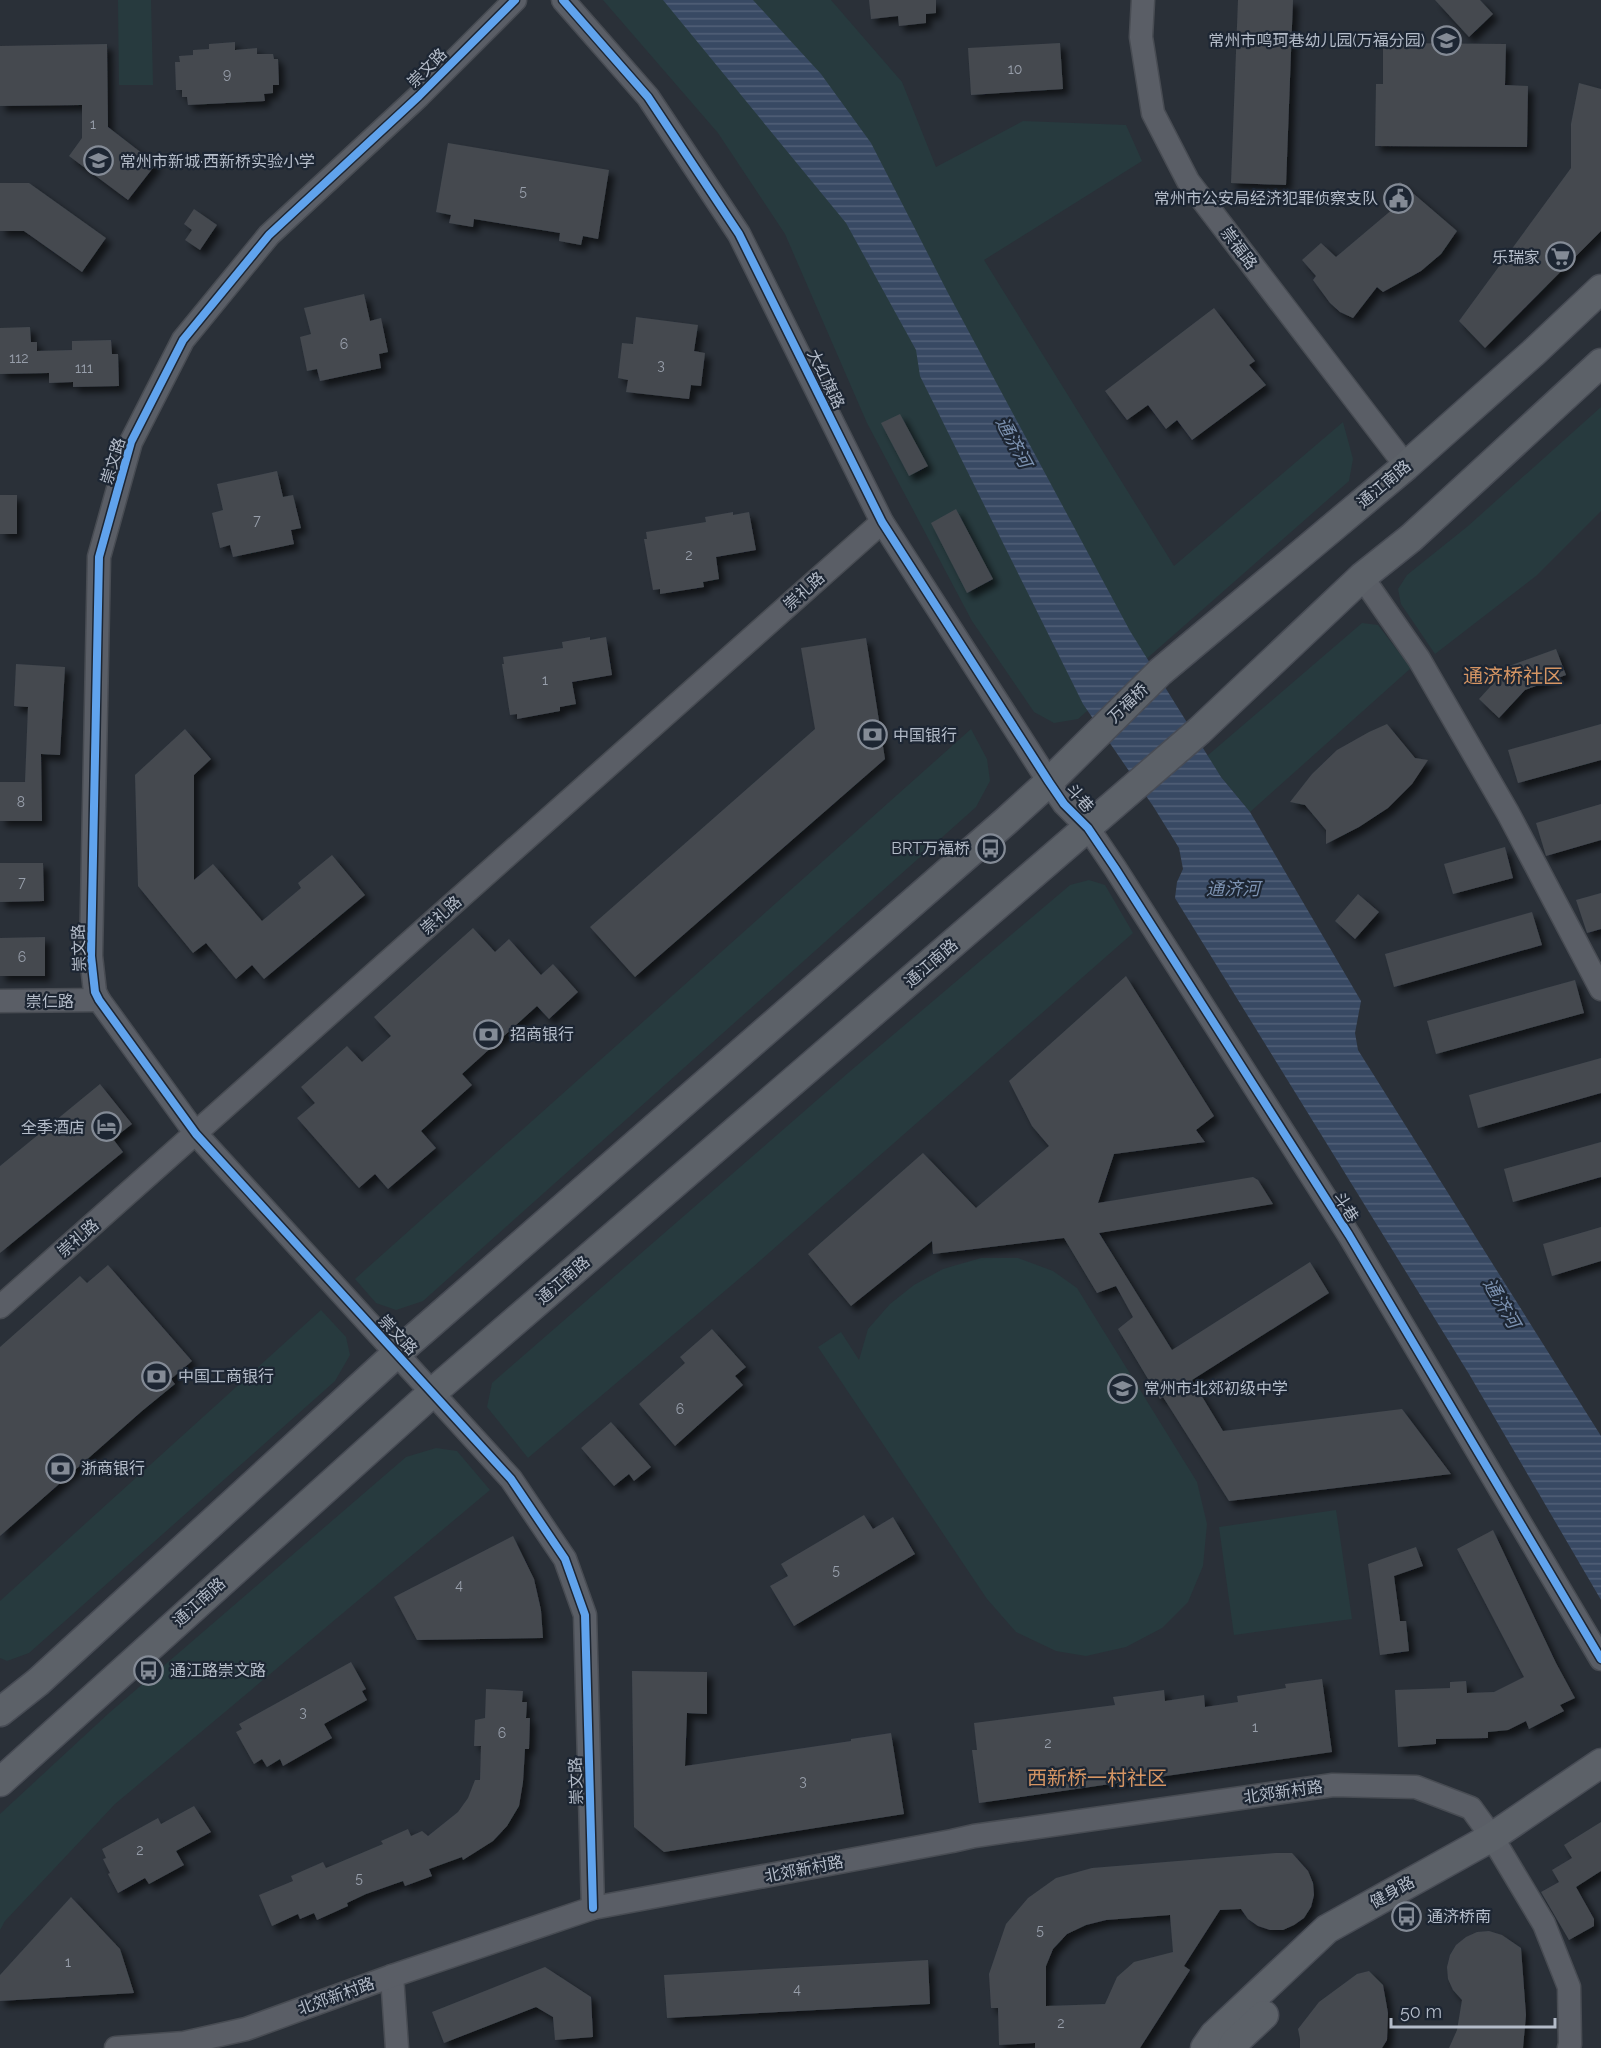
<svg xmlns="http://www.w3.org/2000/svg" width="1601" height="2048" font-family="Raleway,'Noto Sans SC',sans-serif">
	<style>
		.park { fill: #273a3e }
		.water { fill: url(#water-rules) }
		.building { fill: #444950; fill-rule: evenodd; filter: url(#shadow) }
		.lines { fill: none; stroke-linecap: round; stroke-linejoin: round }
		.minor-casing { stroke: #484c53; stroke-width: 25 }
		.major-casing { stroke: #484c55; stroke-width: 31 }
		.minor { stroke: #5a5e66; stroke-width: 22 }
		.major { stroke: #5c6168; stroke-width: 28 }
		.cycleway-casing { stroke: #1d2633; stroke-width: 11 }
		.cycleway { stroke: #60a3ed; stroke-width: 8 }
		.labels { text-anchor: middle; dominant-baseline: central; stroke-width: 4.5; stroke-linejoin: round; paint-order: stroke }
		.number-label { font-size: 14px; fill: #989fab }
		.poi-label { font-size: 16px; fill: #b4bcc9; stroke: #1d2633; text-anchor: start }
		.street-label { font-size: 16px; fill: #b4bcc9; stroke: #1d2633 }
		.water-label { font-size: 18px; font-style: italic; fill: #7c92b1; stroke: #1d2633 }
		.quarter-label { font-size: 20px; fill: #d59563; stroke: #1d2633 }
	</style>
	<defs>
		<pattern id="water-rules" width="6" height="5" patternUnits="userSpaceOnUse" patternTransform="scale(1.5)"><rect width="6" height="5" fill="#384963"/><path d="M0 2.5h6" fill="none" stroke="#526178"/></pattern>
		<filter id="shadow"><feDropShadow dx="5.5" dy="5.5" stdDeviation="3" flood-color="#0009"/></filter>
	</defs>
	<rect width="100%" height="100%" fill="#2a3038"/>
	<!-- park -->
	<g class="park">
		<path d="M118,0H151L153,85H119Z"/>
		<path d="M603,0H831L902,82L936,167L1023,121L1126,125L1142,161L984,260L1174,566L1343,422L1353,459L1349,481L1078,719L1054,723L1034,712L972,621L867,423L785,234L718,133Z"/>
		<path d="M1601,407V511L1536,576L1435,654L1401,604L1398,589L1407,575L1468,526Z"/>
		<path d="M1362,623L1378,625L1411,668L1250,812L1221,777L1207,756Z"/>
		<path d="M971,729L987,759L990,781L976,807L423,1301L396,1310L376,1303L355,1279Z"/>
		<path d="M1089,880L1105,885L1133,933L753,1267L528,1458L487,1407L492,1383L848,1073L1070,885Z"/>
		<path d="M981,1258H1018L1053,1271L1077,1288L1197,1482L1207,1524L1203,1566L1188,1602L1162,1628L1126,1647L1086,1656L1056,1651L1016,1632L987,1599L818,1347L841,1332L859,1360L868,1329L890,1304L914,1285L943,1269Z"/>
		<path d="M321,1310L346,1337L350,1355L335,1381L29,1653L7,1661L0,1658V1601Z"/>
		<path d="M436,1448L457,1451L490,1490L115,1804L5,1921L0,1930V1814L109,1713L406,1457Z"/>
		<path d="M1336,1510L1352,1619L1234,1635L1219,1527Z"/>
	</g>
	<!-- water -->
	<path class="water" d="M663,0H753L821,74L871,143L948,293L1130,631L1221,777L1250,812L1361,1001L1355,1033L1358,1050L1601,1436V1600L1469,1374L1175,898L1177,882L1183,869L1179,848L1153,806L1083,704L920,376L916,350L846,223Z"/>
	<!-- building -->
	<g class="building">
		<path d="M869,0H936V13L926,14V23L899,26L898,16L871,19Z"/>
		<path d="M1238,0H1293L1286,185L1231,183Z"/>
		<path d="M1435,0H1480L1493,14L1469,37Z"/>
		<path d="M235,42V50L257,48V54H273L274,59H278L279,85H273V93L264,94L265,101L188,105L187,97H182V90H176L175,62H180L179,56L193,55V50L209,49V44Z"/>
		<path d="M1060,43L1063,89L971,95L968,48Z"/>
		<path d="M1383,43L1506,44L1505,85L1528,86L1527,147L1375,146L1376,84H1383Z"/>
		<path d="M107,44L108,127L156,164L128,200L69,156L82,138V105L0,106V46Z"/>
		<path d="M1579,83L1601,89V231L1485,348L1459,321L1571,168V124Z"/>
		<path d="M448,143L609,170L598,239L583,236L581,245L559,241L560,233L474,219L473,227L449,223L451,215L436,212Z"/>
		<path d="M1400,182L1457,231L1441,254L1421,271L1383,292L1377,287L1353,318L1340,312L1330,303L1313,280L1316,276L1302,260L1321,243L1336,257L1394,208L1383,197Z"/>
		<path d="M0,183H29L106,238L82,272L24,231H0Z"/>
		<path d="M194,209L217,225L200,250L185,240L192,230L184,224Z"/>
		<path d="M364,294L370,321L381,318L388,352L379,354L381,368L320,381L317,369L307,371L300,337L311,334L304,308Z"/>
		<path d="M1214,308L1255,361L1249,365L1266,385L1192,440L1177,420L1166,429L1148,405L1127,420L1105,391Z"/>
		<path d="M636,317L698,325L694,351L705,353L701,386L691,385L689,399L626,392L628,380L618,378L622,343L633,344Z"/>
		<path d="M30,327L31,342H37V351L72,350V341L111,340L112,354H118L119,386L73,387V382L49,383V373L0,374V328Z"/>
		<path d="M900,414L928,466L909,476L881,423Z"/>
		<path d="M277,471L283,497L293,495L301,528L291,530L294,544L233,557L230,545L220,548L212,513L223,510L217,484Z"/>
		<rect x="0" y="495" width="17" height="39"/>
		<path d="M956,509L993,579L967,593L931,523Z"/>
		<path d="M733,512V515L749,512L756,550L716,557L719,579L703,582L704,587L660,594V589L653,590L644,539H647L646,532L706,522L705,517Z"/>
		<path d="M590,637V640L606,637L612,675L572,682L576,704L560,707V711L517,719V714L510,715L502,664H504L503,657L563,648L562,642Z"/>
		<path d="M866,638L885,759L635,977L590,927L815,729L801,648Z"/>
		<path d="M1556,649L1566,675L1525,690L1499,718L1479,699L1509,666Z"/>
		<path d="M16,664L65,667L60,755L41,754L42,821H0V782H25L28,707L14,706Z"/>
		<path d="M1387,724L1415,758L1428,760L1412,784L1388,808L1359,827L1326,844V830L1305,805L1290,802L1312,774L1337,750L1369,732Z"/>
		<path d="M1601,724V760L1518,783L1508,750Z"/>
		<path d="M185,729L211,759L194,775V880L213,864L262,921L301,888L298,883L332,855L365,895L264,979L252,965L236,979L206,943L193,953L138,886L135,775Z"/>
		<path d="M1601,804V840L1546,856L1536,823Z"/>
		<path d="M1505,847L1513,878L1453,894L1444,864Z"/>
		<path d="M0,863H43L44,901L0,902Z"/>
		<path d="M1601,893V929L1587,933L1576,900Z"/>
		<path d="M1358,894L1379,912L1355,939L1335,921Z"/>
		<path d="M1532,912L1542,945L1394,987L1385,954Z"/>
		<path d="M473,928L495,952L509,939L541,975L553,964L578,992L549,1019L537,1006L462,1074L472,1085L421,1131L436,1148L388,1189L375,1174L359,1188L297,1118L315,1103L301,1087L347,1046L362,1062L391,1036L374,1017Z"/>
		<path d="M45,937V976H0V938Z"/>
		<path d="M1126,976L1214,1116L1196,1130L1205,1142L1114,1154L1098,1203L1253,1177L1258,1180L1273,1204L1099,1233L1172,1350L1310,1262L1329,1293L1192,1380L1223,1431L1402,1409L1451,1474L1229,1501L1163,1397L1160,1399L1118,1329L1133,1317L1116,1286L1097,1293L1064,1238L933,1254L932,1241L851,1306L808,1254L923,1153L976,1208L1049,1146L1032,1126L1009,1081Z"/>
		<path d="M1575,980L1584,1013L1436,1054L1427,1021Z"/>
		<path d="M1601,1058V1093L1478,1128L1469,1095Z"/>
		<path d="M100,1084L132,1124L113,1139L123,1152L0,1253V1166Z"/>
		<path d="M1601,1142V1177L1513,1202L1504,1169Z"/>
		<path d="M1601,1227V1261L1552,1276L1543,1244Z"/>
		<path d="M108,1265L192,1361L171,1379L175,1384L142,1411L0,1536V1347L80,1276L87,1283Z"/>
		<path d="M712,1329L746,1367L735,1376L743,1385L675,1446L639,1404L685,1363L680,1357Z"/>
		<path d="M611,1422L651,1467L634,1481L629,1474L614,1486L581,1448Z"/>
		<path d="M864,1515L873,1529L893,1517L915,1554L794,1626L770,1586L788,1576L781,1564Z"/>
		<path d="M1493,1530L1556,1663L1575,1698L1560,1705L1564,1711L1529,1729L1526,1721L1508,1730L1488,1732V1738L1436,1739V1744L1398,1747L1395,1690L1450,1688V1682L1466,1681L1467,1693L1494,1692L1524,1677L1457,1549Z"/>
		<path d="M513,1536L534,1579L541,1610L543,1638L417,1640L394,1597Z"/>
		<path d="M1416,1547L1423,1566L1394,1576L1400,1621H1406L1409,1651L1380,1655L1368,1564Z"/>
		<path d="M351,1662L366,1689L362,1691L367,1700L324,1724L332,1738L283,1766L280,1759L267,1767L262,1759L254,1764L236,1732L242,1729L239,1724Z"/>
		<path d="M632,1671L707,1672V1714L687,1713L685,1766L851,1741V1739L891,1733L904,1814L664,1852L634,1827Z"/>
		<path d="M1322,1679L1332,1752L979,1803L972,1750H977L974,1723L1115,1705L1113,1697L1164,1690L1165,1701L1204,1695L1205,1707L1238,1702L1237,1696L1286,1688L1285,1684Z"/>
		<path d="M486,1689L523,1691L522,1702H527L526,1718H530L529,1749H525L523,1782L519,1806L507,1826L493,1841L463,1860L462,1857L429,1869L432,1876L405,1886L403,1881L366,1894L347,1903L348,1906L317,1920L314,1913L300,1919L298,1914L272,1926L259,1895L293,1881L291,1876L323,1862L326,1868L383,1844L381,1841L408,1829L411,1836L422,1831L428,1836L458,1812L468,1798L475,1780H480L481,1746H474L475,1720L485,1718Z"/>
		<path d="M194,1806L211,1832L176,1851L184,1865L149,1884L145,1878L118,1893L108,1874L110,1873L103,1859L106,1858L102,1849L158,1818L161,1824Z"/>
		<path d="M1601,1822V1871L1576,1887L1594,1919V1926L1569,1940L1541,1892L1559,1882L1552,1870L1572,1858L1564,1845Z"/>
		<path d="M1276,1853H1292L1308,1871L1313,1883L1314,1895L1311,1907L1304,1918L1294,1925L1283,1930H1270L1258,1926L1248,1919L1241,1909L1220,1910L1184,1966L1190,1970L1140,2048H1035V2043L999,2045L998,2008H991L989,1974L1006,1924L1028,1898L1056,1878L1092,1868ZM1170,1915L1173,1952L1134,1962L1117,1977L1105,2004L1046,2006V1966L1053,1949L1067,1934L1086,1925L1106,1920Z"/>
		<path d="M71,1897L120,1949L134,1993L0,2001V1975Z"/>
		<path d="M1489,1931L1502,1935L1521,1948L1526,2015L1523,2048H1449L1457,2030L1462,2000L1453,1990L1448,1979L1447,1967L1450,1955L1456,1945L1466,1937L1477,1932Z"/>
		<path d="M928,1960L930,2004L667,2018L664,1975Z"/>
		<path d="M545,1967L591,1997L593,2037L555,2040L553,2017L536,2007L444,2043L432,2012Z"/>
		<path d="M1369,1971L1383,1985L1388,2013L1387,2040L1382,2048H1300V2039L1298,2029L1319,2002L1357,1974Z"/>
	</g>
	<g class="lines">
		<defs>
			<g id="minor">
				<path d="M515,0L419,96L269,235L183,340L131,442L99,557L91,956L95,992L99,1000L196,1134L511,1479L565,1559L585,1615L593,1908"/>
				<path d="M563,0L648,97L739,234L882,522L1049,782L1064,804L1088,828L1115,868L1349,1235L1601,1659"/>
				<path d="M1143,0L1141,37L1153,113L1188,181L1406,466"/>
				<path d="M1362,577L1419,659L1508,813L1601,989"/>
				<path d="M0,1001L99,1000"/>
				<path d="M0,1307L882,522"/>
				<path d="M392,1976L397,2048"/>
				<path d="M116,2048L184,2043L246,2029L392,1976L593,1908L952,1841L974,1836L1333,1785L1416,1787L1471,1808L1492,1837L1544,1924L1569,1987L1570,2044L1569,2048"/>
			</g>
			<g id="major">
				<path d="M0,1712L38,1682L397,1353L1005,822L1049,782L1160,672L1406,466L1533,353L1601,289"/>
				<path d="M0,1782L433,1392L1199,731L1362,577L1411,538L1601,363"/>
				<path d="M1205,2048L1214,2035L1327,1929L1492,1837L1601,1763"/>
				<path d="M1232,2048L1235,2042L1264,2015"/>
			</g>
		</defs>
		<!-- minor casing -->
		<use href="#minor" class="minor-casing"/>
		<!-- major casing -->
		<use href="#major" class="major-casing"/>
		<!-- minor -->
		<use href="#minor" class="minor"/>
		<!-- major -->
		<use href="#major" class="major"/>
		<defs>
			<g id="cycleway">
				<path d="M515,0L419,96L269,235L183,340L131,442L99,557L91,956L95,992L99,1000L196,1134L511,1479L565,1559L585,1615L593,1908"/>
				<path d="M563,0L648,97L739,234L882,522L1049,782L1064,804L1088,828L1115,868L1349,1235L1601,1659"/>
			</g>
		</defs>
		<!-- cycleway casing -->
		<use href="#cycleway" class="cycleway-casing"/>
		<!-- cycleway -->
		<use href="#cycleway" class="cycleway"/>
	</g>
	<!-- icons -->
	<defs>
		<symbol id="school-ring" viewBox="-11 -11 22 22"><circle r="9.5" fill="#1d2633" stroke="#848b96" stroke-width="1.5"/><path d="M0-5L7-2L0 1L-7-2ZM-4 1L0 2.5L4 1V4Q0 6-4 4Z" fill="#848b96"/></symbol>
		<symbol id="civic-ring" viewBox="-11 -11 22 22"><circle r="9.5" fill="#1d2633" stroke="#848b96" stroke-width="1.5"/><path d="M-.6-6.5H3V-4.5H.6V-3L4-1V1h2V6H-6V1h2V-1L-.6-3ZM-1.2 2.5V6h2.4V2.5Z" fill="#848b96"/></symbol>
		<symbol id="supermarket-ring" viewBox="-11 -11 22 22"><circle r="9.5" fill="#1d2633" stroke="#848b96" stroke-width="1.5"/><path d="M-6-5.5h2.5l.6 2H6L4.5 2H-2.5L-4.4-4H-6ZM-1.5 3.2a1.3 1.3 0 1 0 .1 0ZM3 3.2a1.3 1.3 0 1 0 .1 0Z" fill="#848b96"/></symbol>
		<symbol id="bank-ring" viewBox="-11 -11 22 22"><circle r="9.5" fill="#1d2633" stroke="#848b96" stroke-width="1.5"/><path d="M-6-4H6V4H-6ZM0-2.3a2.3 2.3 0 1 0 0 4.6a2.3 2.3 0 1 0 0-4.6Z" fill="#848b96"/></symbol>
		<symbol id="bus-ring" viewBox="-11 -11 22 22"><circle r="9.5" fill="#1d2633" stroke="#848b96" stroke-width="1.5"/><path d="M-5-6H5V4H4V6H2V4H-2V6H-4V4H-5ZM-3.5-4V0h7V-4ZM-3.5 1.2v1.5H-2V1.2ZM2 1.2v1.5H3.5V1.2Z" fill="#848b96"/></symbol>
		<symbol id="hotel-ring" viewBox="-11 -11 22 22"><circle r="9.5" fill="#1d2633" stroke="#848b96" stroke-width="1.5"/><path d="M-6-4.5h1.5V1H6V5H4.5V3h-9V5H-6ZM-4 0a1.8 1.8 0 1 1 3.6 0ZM.5 0V-2.5h3Q6-2.5 6 0Z" fill="#848b96"/></symbol>
	</defs>
	<g fill-rule="evenodd">
		<use href="#school-ring" x="1430" y="24" width="33" height="33"/>
		<use href="#school-ring" x="82" y="144" width="33" height="33"/>
		<use href="#civic-ring" x="1382" y="182" width="33" height="33"/>
		<use href="#supermarket-ring" x="1544" y="240" width="33" height="33"/>
		<use href="#bank-ring" x="856" y="718" width="33" height="33"/>
		<use href="#bus-ring" x="974" y="832" width="33" height="33"/>
		<use href="#bank-ring" x="472" y="1018" width="33" height="33"/>
		<use href="#hotel-ring" x="90" y="1110" width="33" height="33"/>
		<use href="#bank-ring" x="140" y="1360" width="33" height="33"/>
		<use href="#school-ring" x="1106" y="1372" width="33" height="33"/>
		<use href="#bank-ring" x="44" y="1452" width="33" height="33"/>
		<use href="#bus-ring" x="132" y="1654" width="33" height="33"/>
		<use href="#bus-ring" x="1390" y="1900" width="33" height="33"/>
	</g>
	<g class="labels">
		<!-- number labels -->
		<g class="number-label">
			<text x="1015" y="69">10</text>
			<text x="227" y="74">9</text>
			<text x="93" y="124">1</text>
			<text x="523" y="191">5</text>
			<text x="344" y="344">6</text>
			<text x="19" y="358">112</text>
			<text x="661" y="365">3</text>
			<text x="84" y="368">111</text>
			<text x="257" y="520">7</text>
			<text x="689" y="555">2</text>
			<text x="545" y="680">1</text>
			<text x="21" y="802">8</text>
			<text x="22" y="882">7</text>
			<text x="22" y="957">6</text>
			<text x="680" y="1409">6</text>
			<text x="836" y="1570">5</text>
			<text x="459" y="1585">4</text>
			<text x="303" y="1712">3</text>
			<text x="1255" y="1727">1</text>
			<text x="502" y="1733">6</text>
			<text x="1048" y="1743">2</text>
			<text x="803" y="1781">3</text>
			<text x="140" y="1850">2</text>
			<text x="359" y="1878">5</text>
			<text x="1040" y="1930">5</text>
			<text x="68" y="1962">1</text>
			<text x="797" y="1989">4</text>
			<text x="1061" y="2023">2</text>
		</g>
		<!-- poi labels -->
		<g class="poi-label">
			<text x="1425" y="40" text-anchor="end">常州市鸣珂巷幼儿园(万福分园)</text>
			<text x="120" y="161">常州市新城·西新桥实验小学</text>
			<text x="1378" y="198" text-anchor="end">常州市公安局经济犯罪侦察支队</text>
			<text x="1540" y="257" text-anchor="end">乐瑞家</text>
			<text x="893" y="735">中国银行</text>
			<text x="970" y="848" text-anchor="end">BRT万福桥</text>
			<text x="510" y="1034">招商银行</text>
			<text x="85" y="1127" text-anchor="end">全季酒店</text>
			<text x="178" y="1376">中国工商银行</text>
			<text x="1144" y="1388">常州市北郊初级中学</text>
			<text x="81" y="1468">浙商银行</text>
			<text x="170" y="1670">通江路崇文路</text>
			<text x="1427" y="1916">通济桥南</text>
		</g>
		<!-- street labels -->
		<g class="street-label">
			<text transform="translate(427 68) rotate(-45)">崇文路</text>
			<text transform="translate(1239 248) rotate(53)">崇福路</text>
			<text transform="translate(826 379) rotate(64)">大红旗路</text>
			<text transform="translate(113 461) rotate(-73)">崇文路</text>
			<text transform="translate(1384 484) rotate(-40)">通江南路</text>
			<text transform="translate(804 591) rotate(-42)">崇礼路</text>
			<text transform="translate(1128 703) rotate(-44)">万福桥</text>
			<text transform="translate(1080 798) rotate(49)">斗巷</text>
			<text transform="translate(441 915) rotate(-42)">崇礼路</text>
			<text transform="translate(79 948) rotate(-92)">崇文路</text>
			<text transform="translate(931 963) rotate(-41)">通江南路</text>
			<text x="50" y="1001">崇仁路</text>
			<text transform="translate(1346 1207) rotate(58)">斗巷</text>
			<text transform="translate(78 1238) rotate(-41)">崇礼路</text>
			<text transform="translate(563 1280) rotate(-41)">通江南路</text>
			<text transform="translate(398 1335) rotate(47)">崇文路</text>
			<text transform="translate(199 1602) rotate(-42)">通江南路</text>
			<text transform="translate(576 1781) rotate(-92)">崇文路</text>
			<text transform="translate(1283 1792) rotate(-8)">北郊新村路</text>
			<text transform="translate(804 1869) rotate(-11)">北郊新村路</text>
			<text transform="translate(1392 1892) rotate(-29)">健身路</text>
			<text transform="translate(336 1996) rotate(-20)">北郊新村路</text>
		</g>
		<!-- water labels -->
		<g class="water-label">
			<text transform="translate(1014 442) rotate(62)">通济河</text>
			<text x="1233" y="888">通济河</text>
			<text transform="translate(1502 1303) rotate(60)">通济河</text>
		</g>
		<!-- quarter labels -->
		<g class="quarter-label">
			<text x="1513" y="676">通济桥社区</text>
			<text x="1097" y="1778">西新桥一村社区</text>
		</g>
	</g>
	<!-- scale -->
	<path d="M1391 2018v9h164v-9" fill="none" stroke="#b4bcc9" stroke-width="3"/>
	<text x="1400" y="2018" font-size="18" fill="#b4bcc9" stroke="#1d2633" stroke-width="4.5" paint-order="stroke">50 m</text>
</svg>
